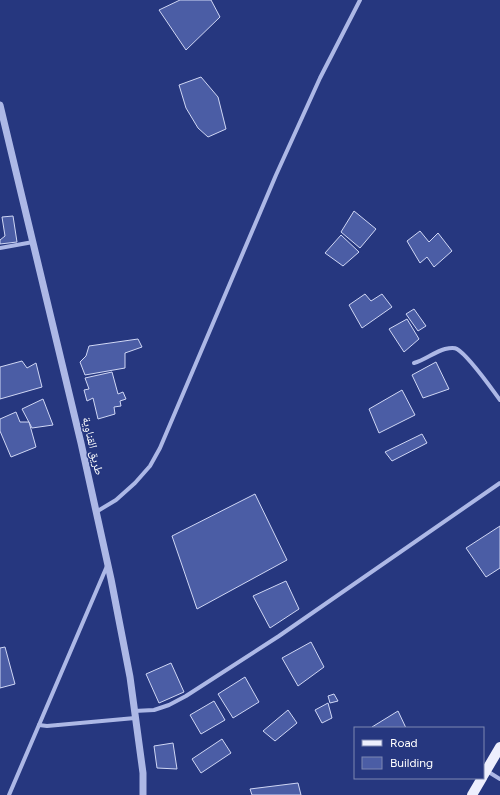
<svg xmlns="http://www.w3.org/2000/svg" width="500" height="795" font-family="Figtree,'Noto Naskh Arabic',sans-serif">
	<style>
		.building { fill: #4b5da5; stroke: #d0d7f5 }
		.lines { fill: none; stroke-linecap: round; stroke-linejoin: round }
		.minor { stroke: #adb8e6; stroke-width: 4 }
		.tertiary { stroke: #adb8e6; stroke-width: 7 }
		.primary { stroke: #edeffd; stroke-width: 10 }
		.labels { text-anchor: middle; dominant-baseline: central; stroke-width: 3; stroke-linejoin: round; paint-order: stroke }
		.street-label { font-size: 12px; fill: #fff; stroke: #26377f }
	</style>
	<rect width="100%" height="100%" fill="#26377f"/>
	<!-- building -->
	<g class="building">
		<path d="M180,0H211L220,17L186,50L159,10Z"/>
		<path d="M201,77L218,97L226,129L208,137L198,128L186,108L179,85Z"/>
		<path d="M354,211L376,229L360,248L341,232Z"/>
		<path d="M13,216L17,242L0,244V240L5,236L2,217Z"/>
		<path d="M420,231L429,242L438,233L452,251L434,267L427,257L420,263L407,241Z"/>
		<path d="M341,235L359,252L343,266L325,253Z"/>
		<path d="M365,294L371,301L382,294L392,307L362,328L349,305Z"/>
		<path d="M414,309L426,326L418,331L406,314Z"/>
		<path d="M407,319L419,339L404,352L389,329Z"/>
		<path d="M138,339L142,347L125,353V368L85,375L80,362L86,356L89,346Z"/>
		<path d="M22,361L27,368L36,363L42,387L0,399V367Z"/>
		<path d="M436,362L449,389L423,398L412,375Z"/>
		<path d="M112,372L118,394L123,392L126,399L120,401L121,406L114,407L115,414L98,419L93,398L87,401L84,390L89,389L85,378Z"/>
		<path d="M402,390L415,415L379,433L369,409Z"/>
		<path d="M43,399L53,425L32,428L22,409Z"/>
		<path d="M16,412L20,422H29L36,447L11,457L0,431V419Z"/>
		<path d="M422,434L427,443L392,461L385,452Z"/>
		<path d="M255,494L287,560L197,609L172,536Z"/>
		<path d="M500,526V568L486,577L466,548Z"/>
		<path d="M286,581L299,609L270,628L253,596Z"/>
		<path d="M311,642L324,667L298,686L282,658Z"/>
		<path d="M5,647L15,684L0,688V648Z"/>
		<path d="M171,663L184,692L159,703L146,674Z"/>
		<path d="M245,677L259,702L233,718L218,694Z"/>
		<path d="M334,694L338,701L330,703L328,696Z"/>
		<path d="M214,701L225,720L201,734L190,715Z"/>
		<path d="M328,703L332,718L322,723L315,710Z"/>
		<path d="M288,710L297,723L275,741L263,731Z"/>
		<path d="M398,711L406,728H372V727Z"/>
		<path d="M222,739L231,753L201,773L192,759Z"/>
		<path d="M173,743L177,769L157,768L154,746Z"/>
		<path d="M298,783L301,795H252L250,789Z"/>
	</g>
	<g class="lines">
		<!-- minor -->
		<g class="minor">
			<path d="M0,248L33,242"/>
			<path d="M414,363C425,360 434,352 445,349C449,348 454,347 457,349C469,356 491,388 500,400"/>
			<path d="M96,512L116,500L135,483L150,466L160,448L276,175L320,78L360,0"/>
			<path d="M134,711L154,710L169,705L186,696L279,636L500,483"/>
			<path d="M39,725L47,726L135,718"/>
			<path d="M487,771L500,779"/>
			<path d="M9,795L107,566"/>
		</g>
		<!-- tertiary -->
		<path class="tertiary" d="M0,105L81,443L111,579L130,677L143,773V795"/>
		<!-- primary -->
		<g class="primary">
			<path d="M483,776L500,747"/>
			<path d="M472,795L482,778"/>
		</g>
	</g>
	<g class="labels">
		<!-- street labels -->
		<g class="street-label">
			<text transform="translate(93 446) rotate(77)">طريق القناوية</text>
		</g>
	</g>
	<!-- legend -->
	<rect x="354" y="727" width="130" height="52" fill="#26377f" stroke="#7d87b2"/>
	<rect x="362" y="740" width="20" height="6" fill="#edeffd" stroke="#7d87b2"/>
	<text x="390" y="747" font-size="12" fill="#ffffff">Road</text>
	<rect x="362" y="757" width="20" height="12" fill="#4b5da5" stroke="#7d87b2"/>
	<text x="390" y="767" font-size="12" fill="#ffffff">Building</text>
</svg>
